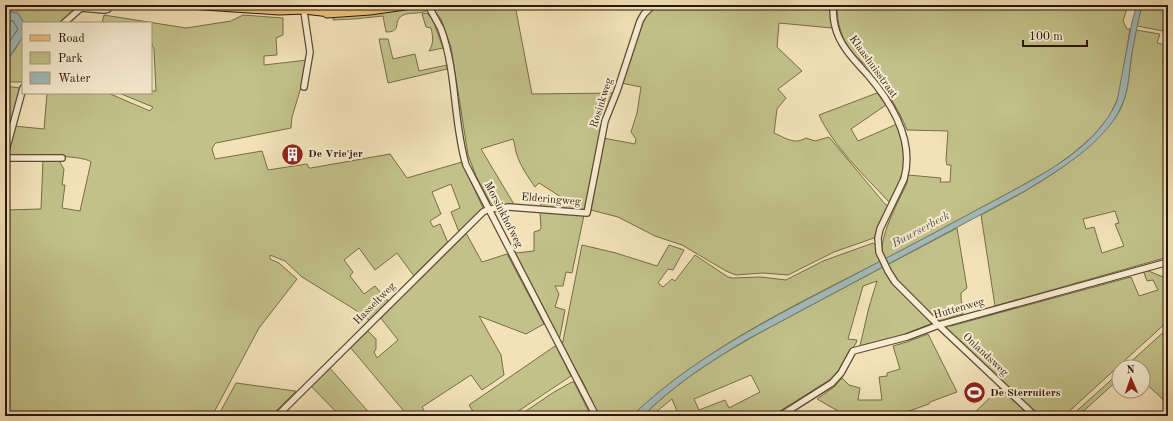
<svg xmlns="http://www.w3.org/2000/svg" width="1173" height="421" font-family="'Old Standard TT',serif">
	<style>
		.green { fill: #c2c18a; stroke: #766c48; fill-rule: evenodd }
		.water { fill: #a1bbba; stroke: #727972 }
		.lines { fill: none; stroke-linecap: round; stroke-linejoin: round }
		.shore { stroke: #666960; stroke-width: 1 }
		.minor-casing { stroke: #5d4a32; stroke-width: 8 }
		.major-casing { stroke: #2b1706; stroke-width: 9 }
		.minor { stroke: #f7ecd1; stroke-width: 5.5 }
		.major { stroke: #eac17c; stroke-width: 7 }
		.labels { text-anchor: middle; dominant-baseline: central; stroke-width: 4; stroke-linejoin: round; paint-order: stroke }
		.street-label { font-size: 11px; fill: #2b1706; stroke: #f7ecd1 }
		.poi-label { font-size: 11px; font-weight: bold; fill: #2b1706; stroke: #f7ecd1; text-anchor: start }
		.water-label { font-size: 12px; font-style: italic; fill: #545045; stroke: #f7ecd1 }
	</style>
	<rect width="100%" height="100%" fill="#f3e2b8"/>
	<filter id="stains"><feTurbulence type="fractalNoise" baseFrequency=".005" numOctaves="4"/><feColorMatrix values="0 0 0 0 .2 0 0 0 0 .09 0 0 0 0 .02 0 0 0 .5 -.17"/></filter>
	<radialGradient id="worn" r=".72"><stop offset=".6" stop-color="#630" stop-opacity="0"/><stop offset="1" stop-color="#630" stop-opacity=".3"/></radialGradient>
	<!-- green -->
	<g class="green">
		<path d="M5,5H106V8L82,5L62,23H24C19,13 16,12 5,11Z"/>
		<path d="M308,5H391L337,11L309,7Z"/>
		<path d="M434,5H515L532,94L614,93L584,210L540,207L543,197L569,202L539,183L535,187C528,177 521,167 517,155C515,150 515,144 513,139L481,149L515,206H494L490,202L476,176L468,155L451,47L441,19L434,10Z"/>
		<path d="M655,5H715L724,9L728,5H830L832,28L779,23L777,47L802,71L778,89L786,98L777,109L774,133C786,138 794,145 806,138L815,141L829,137L885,204L888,206L874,238L834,252L788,275L763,273L736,275L726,271L682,245L655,236L618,217L591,210L603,138L635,144L636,139L631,132L637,113L641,87L621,83L629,55L646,14Z"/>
		<path d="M837,5H1128L1123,21L1127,29H1130L1119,96L1109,117L1093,136L1072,154L1053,168L1014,190L884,260C875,242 899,201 907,183L908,175L941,178L940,182H950L951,165H947L946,160L948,131L907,130C899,110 886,90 873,73C868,66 860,61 854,54C841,40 837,23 837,5Z"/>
		<path d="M1142,5H1168V32L1137,26Z"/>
		<path d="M422,7L426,9V11C418,15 407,11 400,17C394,24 401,32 386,32L383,16L354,19L333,20V16Z"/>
		<path d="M427,13L433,20L443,48L429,51C434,43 433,37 431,28L426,27L422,14Z"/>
		<path d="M104,15L186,28L231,21L243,15L283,18V35L276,38L277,55L264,56V65L307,60L302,84L292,117L291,128L216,143L214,145L212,149L215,159L262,151L268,170L307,164L309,168H311L390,154L407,178L462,162L483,208L459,232L451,212L460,208L451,184L432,192L441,214L430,221L433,227L440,224L448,243L414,276L397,253L375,270L359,248L344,260L353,272L350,276L364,294L375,286L388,301L369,320L354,309L302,277L285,261L270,255V259L279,263L297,279L259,328L212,416H5V210L41,209L43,160L58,159L64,169L62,185H65L62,208L80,211L91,162C82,154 22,156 7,155L14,126L44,129L47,93H108L150,111L153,107L119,93H151V91H156L154,49L151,42V23H102Z"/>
		<path d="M1136,30L1160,34L1157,43L1166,45L1167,57L1163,59V65H1168V257L995,306L981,215C1021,194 1060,173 1094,142C1104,131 1116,120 1122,106C1131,82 1130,55 1136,30ZM1115,211L1119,223L1115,224L1124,246L1102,253L1094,227L1086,229L1083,219Z"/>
		<path d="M23,35V80L22,82H5V63L16,48Z"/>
		<path d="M379,39H388L393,59L415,54L419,71L447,65V69L388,83Z"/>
		<path d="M5,86L20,88L7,140H5Z"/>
		<path d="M877,93L886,105L851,129L858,141L897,124C899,130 903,138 904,145C907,167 900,182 890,202L888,201C865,176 833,146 819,115Z"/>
		<path d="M540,212L584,215L572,273L566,272L563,286H555L559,294L555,307L565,310L560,336L559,340L508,242L516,253L534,251V232L540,230L541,228Z"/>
		<path d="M957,228L967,288L961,293V298L963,314L939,321C922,302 899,288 887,265Z"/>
		<path d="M466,233L482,262L507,254L544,324L526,334L479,316L501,355L504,375L482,390L471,375L422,407L427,416H408L350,347L367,330L376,339V349L374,352L377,358L398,340L380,317Z"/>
		<path d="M873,243L876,246L881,261C795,305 702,349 632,416H598L584,384L562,346L582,245L616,253L657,266L669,245L684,250L673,270L668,269L658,283L663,287L672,279L675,281L695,255L728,277L732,278L761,277L786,280L823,261Z"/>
		<path d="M883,267L933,323L897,337L860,346L869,307L877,281L863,286L848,339L857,340L856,343L836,374L831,379L772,416H679L672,399L651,416H643C685,374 737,345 789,317C820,300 852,284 883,267ZM751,375L760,392L729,408L725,400L699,410L694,399Z"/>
		<path d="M1143,270H1146L1168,279V321L1064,416H1038L942,325L951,326L1131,277L1139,296L1158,290L1153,280L1147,281Z"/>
		<path d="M1168,328V404L1143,381V367H1125Z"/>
		<path d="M928,334L957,392L930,402L929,404L895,416H847L817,399L834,387L842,378L849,385L860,388L858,400H882L879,377L887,376V373L900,369L893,346L907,342Z"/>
		<path d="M555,346H556L571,376L511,416H476L469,405Z"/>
		<path d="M329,367L372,416H340L310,385Z"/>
		<path d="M1119,373V379L1078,416H1071Z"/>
		<path d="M572,382H574L591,416H524L523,413L554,392Z"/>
		<path d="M236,383L295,391H296L271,416H218Z"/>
		<path d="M1000,388L1030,416H971Z"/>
	</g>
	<!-- water -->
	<g class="water">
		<path d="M1137,5H1142C1138,21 1135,37 1132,53C1129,71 1129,91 1121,107C1105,143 1056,172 1023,192L748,339C711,361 673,385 643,416H632C677,372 733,339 789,309C838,283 887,258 936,232C958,220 980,208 1003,196C1045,173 1096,148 1117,101L1132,22Z"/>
		<path d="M5,11L18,13L24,23H23V35L22,38L5,63Z"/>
	</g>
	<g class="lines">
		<!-- shore -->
		<path class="shore" d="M5,20L13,21L18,29L5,48"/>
		<defs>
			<g id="minor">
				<path d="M303,5L310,52L304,87"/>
				<path d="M428,5C432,13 437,21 441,29C457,73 453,121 466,165L596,416"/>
				<path d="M833,5C833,12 833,19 835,26C839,45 855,61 867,74C892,103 915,140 904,179L880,229L878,238L879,252L888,271L895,282L931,318L1035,416"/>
				<path d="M64,23L81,8L104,10L108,9L109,5"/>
				<path d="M5,154L23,88"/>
				<path d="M5,158H62"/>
				<path d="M277,416L483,212L489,209L509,207L587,213L605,121L617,91L640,21L644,14L653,5"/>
				<path d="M780,416L832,383L841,373L853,351L907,337L939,325L1168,262"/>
			</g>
			<g id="major">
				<path d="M189,5L279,11L304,10L330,13"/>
				<path d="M327,14L370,11L412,5"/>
			</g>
		</defs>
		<!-- minor casing -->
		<use href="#minor" class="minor-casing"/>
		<!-- major casing -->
		<use href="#major" class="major-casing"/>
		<!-- minor -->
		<use href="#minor" class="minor"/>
		<!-- major -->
		<use href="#major" class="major"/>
	</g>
	<!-- icons -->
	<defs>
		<symbol id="building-disc" viewBox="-11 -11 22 22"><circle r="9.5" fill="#8f2418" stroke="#f7ecd1"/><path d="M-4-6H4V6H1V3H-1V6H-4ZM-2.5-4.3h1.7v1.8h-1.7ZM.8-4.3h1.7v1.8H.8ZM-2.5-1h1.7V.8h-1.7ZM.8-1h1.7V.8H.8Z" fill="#fff"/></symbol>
		<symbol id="stadium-disc" viewBox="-11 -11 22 22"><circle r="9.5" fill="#8f2418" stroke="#f7ecd1"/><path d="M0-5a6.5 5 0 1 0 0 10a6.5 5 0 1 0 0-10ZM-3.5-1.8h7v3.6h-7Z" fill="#fff"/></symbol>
	</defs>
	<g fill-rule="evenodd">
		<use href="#building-disc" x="280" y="142" width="25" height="25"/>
		<use href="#stadium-disc" x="962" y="380" width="25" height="25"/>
	</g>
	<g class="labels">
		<!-- street labels -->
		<g class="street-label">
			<text transform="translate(873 67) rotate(54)">Klaashuisstraat</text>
			<text transform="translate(602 103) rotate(-72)">Rosinkweg</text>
			<text transform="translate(551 200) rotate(5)">Elderingweg</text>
			<text transform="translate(503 215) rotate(63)">Morsinkhofweg</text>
			<text transform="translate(375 304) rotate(-45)">Hasseltweg</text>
			<text transform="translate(959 309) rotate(-16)">Huttenweg</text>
			<text transform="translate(985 355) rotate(43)">Onlandsweg</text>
		</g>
		<!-- poi labels -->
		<g class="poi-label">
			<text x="308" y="154">De Vrie'jer</text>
			<text x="990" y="393">De Sterruiters</text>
		</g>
		<!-- water labels -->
		<g class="water-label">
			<text transform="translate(921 230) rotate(-28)">Buurserbeek</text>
		</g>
	</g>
	<!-- margin -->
	<rect width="1173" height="421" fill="none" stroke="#f3e2b8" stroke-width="20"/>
	<rect x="6" y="6" width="1161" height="409" fill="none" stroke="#2b1706" stroke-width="2"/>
	<rect x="10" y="10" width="1153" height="401" fill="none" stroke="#2b1706"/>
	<!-- legend -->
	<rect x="22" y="22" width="130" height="72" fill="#f7ecd1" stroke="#a59780"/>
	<rect x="30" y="35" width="20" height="6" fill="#eac17c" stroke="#a59780"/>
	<text x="58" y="42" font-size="12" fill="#2b1706">Road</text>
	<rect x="30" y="52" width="20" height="12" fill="#c2c18a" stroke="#a59780"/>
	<text x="58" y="62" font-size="12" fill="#2b1706">Park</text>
	<rect x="30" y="72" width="20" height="12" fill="#a1bbba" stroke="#a59780"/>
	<text x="58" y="82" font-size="12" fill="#2b1706">Water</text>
	<!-- north arrow -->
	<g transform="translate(1131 379) rotate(358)"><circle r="19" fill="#f7ecd1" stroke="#a59780"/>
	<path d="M0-3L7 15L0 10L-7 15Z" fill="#8f2418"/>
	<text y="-6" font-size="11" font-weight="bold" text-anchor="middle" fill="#2b1706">N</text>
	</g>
	<!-- scale -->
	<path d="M1023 40v6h64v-6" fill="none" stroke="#2b1706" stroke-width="2"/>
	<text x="1029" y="40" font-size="12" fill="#2b1706" stroke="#f7ecd1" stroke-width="3" paint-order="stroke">100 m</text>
	<rect width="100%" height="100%" filter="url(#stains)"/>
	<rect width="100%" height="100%" fill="url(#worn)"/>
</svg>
